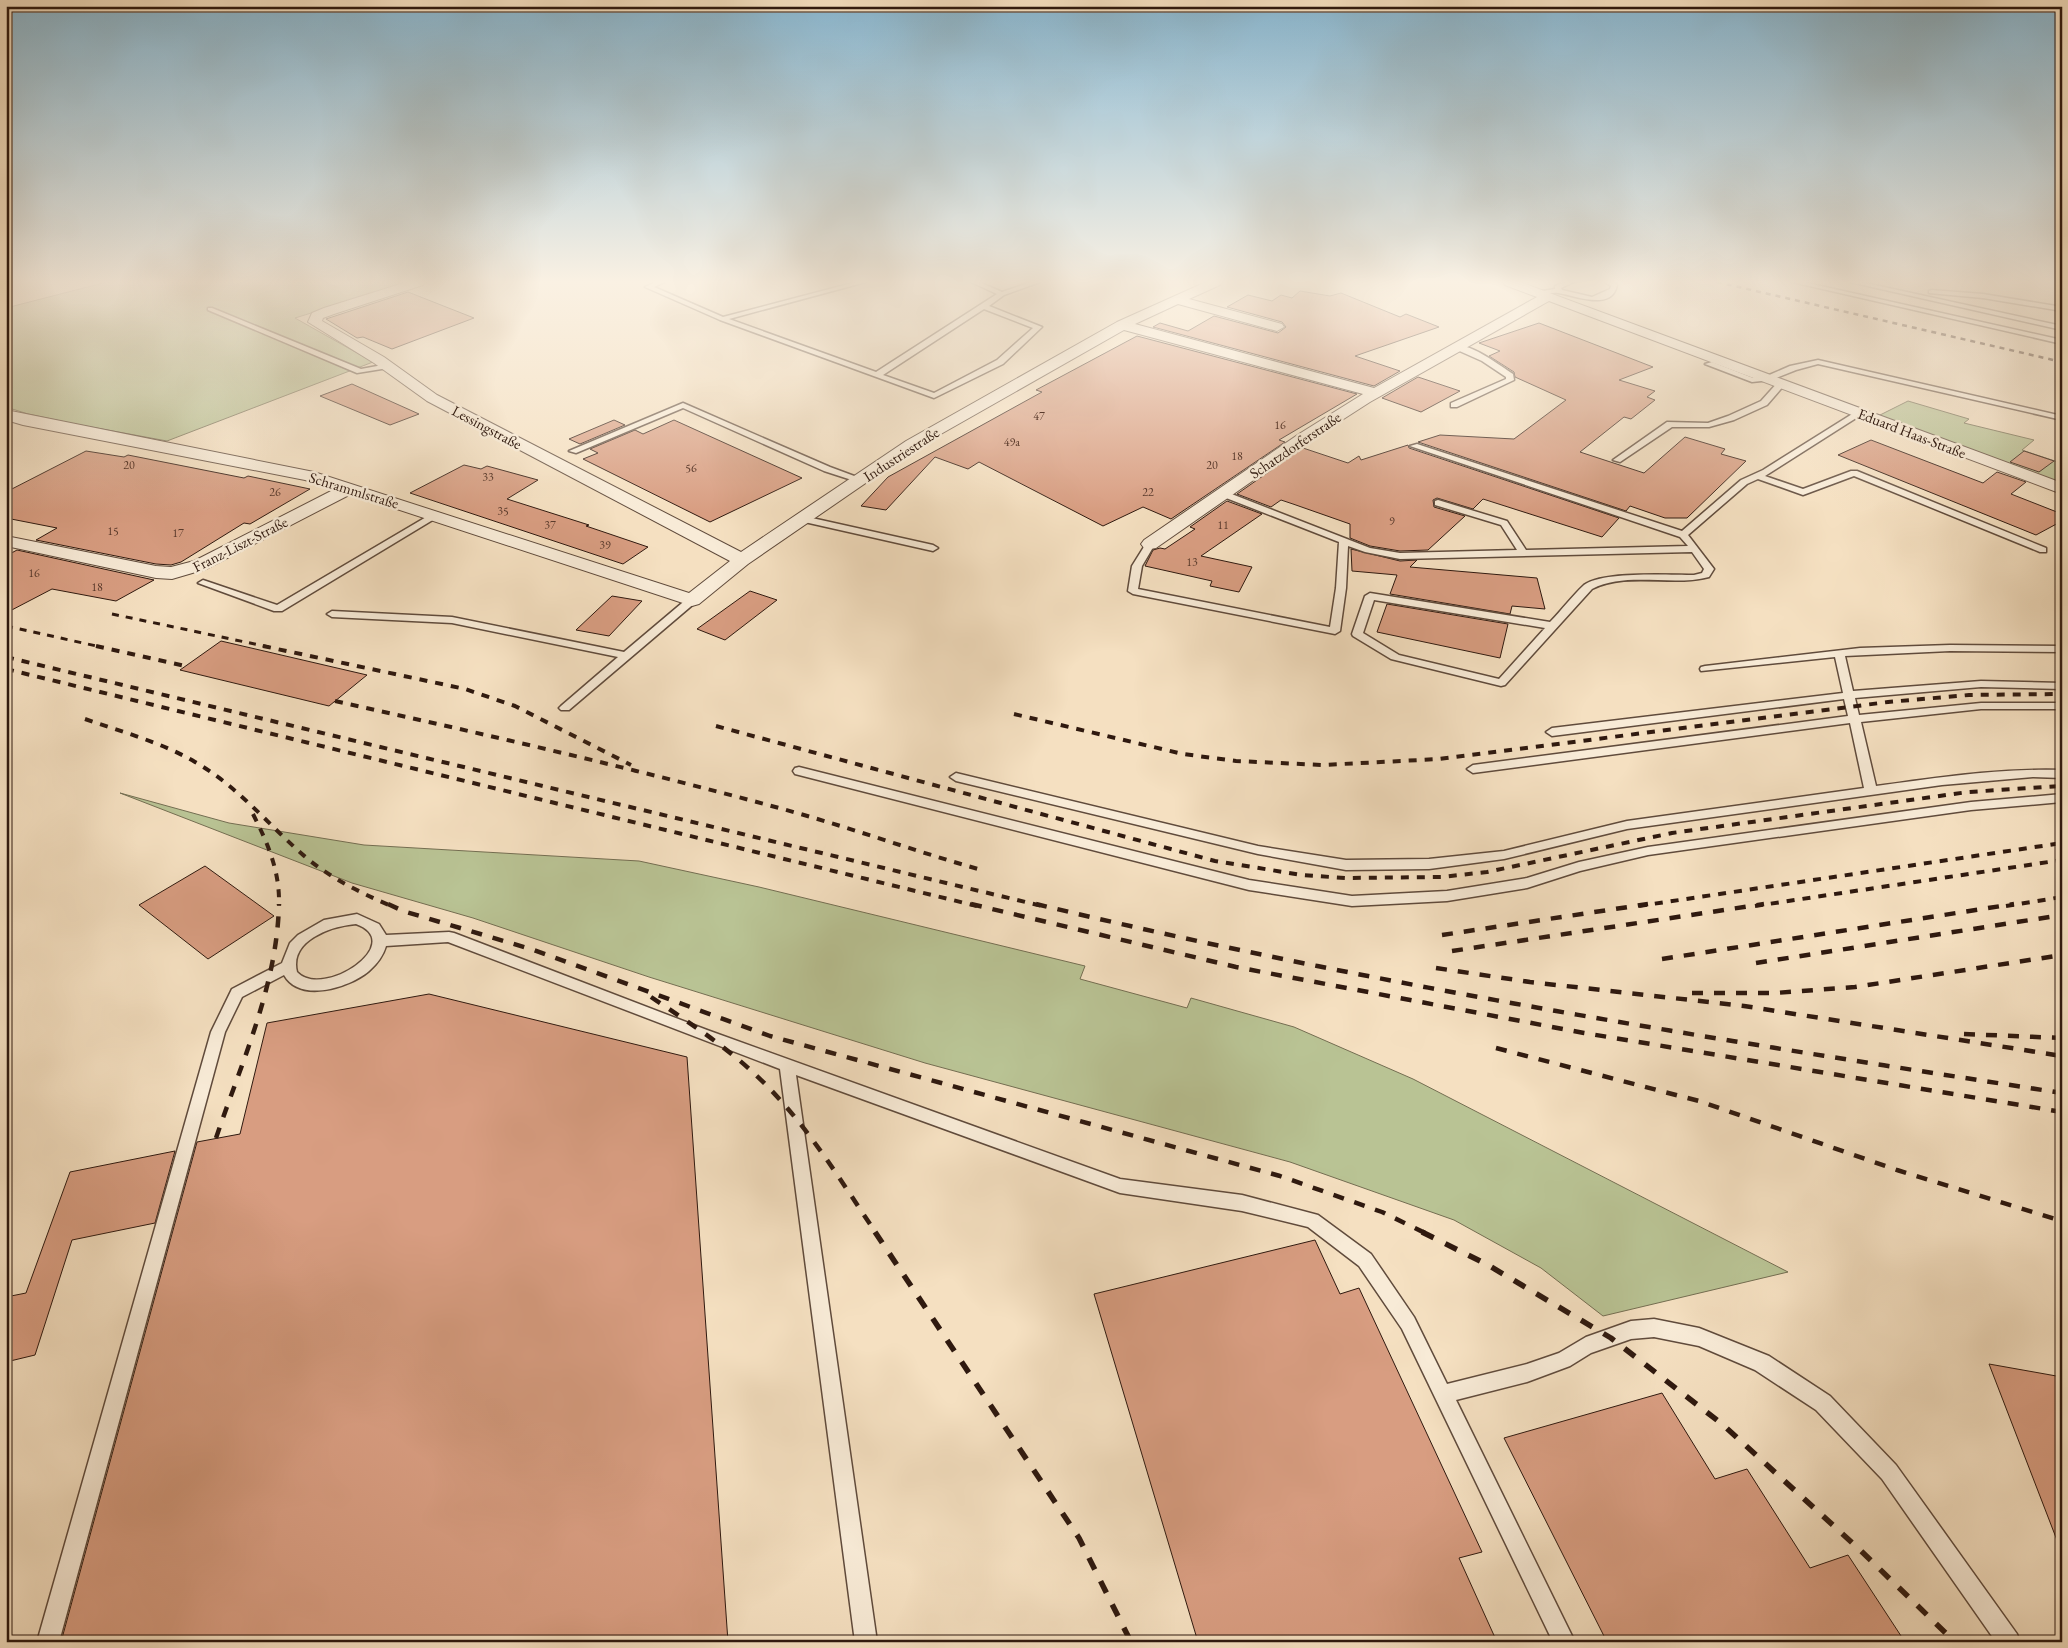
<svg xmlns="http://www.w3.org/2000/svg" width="2068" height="1648" font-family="'EB Garamond',serif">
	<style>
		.green { fill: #b9c394; stroke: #746e52 }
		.building { fill: #d89d81; stroke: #2f190f }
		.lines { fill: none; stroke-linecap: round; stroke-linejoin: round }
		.service-casing { stroke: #604b3c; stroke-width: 3 }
		.minor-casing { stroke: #604b3c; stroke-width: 2 }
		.service { fill: #f8ebd7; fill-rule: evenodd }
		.minor { fill: #f8ebd7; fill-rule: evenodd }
		.rail-far4 { stroke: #2f190f; stroke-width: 2.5; stroke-dasharray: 5 5; stroke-linecap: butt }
		.rail-far3 { stroke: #2f190f; stroke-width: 3; stroke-dasharray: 7 7; stroke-linecap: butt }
		.rail-far2 { stroke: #2f190f; stroke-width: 4; stroke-dasharray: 8 8; stroke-linecap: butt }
		.rail-far1 { stroke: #2f190f; stroke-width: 4.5; stroke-dasharray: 11 11; stroke-linecap: butt }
		.rail { stroke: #2f190f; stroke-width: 5.5; stroke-dasharray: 13 13; stroke-linecap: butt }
		.labels { text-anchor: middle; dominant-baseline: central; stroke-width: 5; stroke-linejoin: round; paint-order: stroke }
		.far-number-label { font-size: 12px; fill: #593a2c }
		.far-street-label { font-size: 15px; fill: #2f190f; stroke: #f8ebd7 }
	</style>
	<rect width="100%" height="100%" fill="#f5e0c1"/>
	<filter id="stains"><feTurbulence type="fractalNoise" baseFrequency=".004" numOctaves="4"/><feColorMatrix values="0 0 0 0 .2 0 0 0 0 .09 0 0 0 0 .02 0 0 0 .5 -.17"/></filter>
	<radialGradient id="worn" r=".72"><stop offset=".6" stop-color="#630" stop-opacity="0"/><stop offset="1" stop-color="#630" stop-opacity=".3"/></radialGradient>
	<!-- green -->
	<g class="green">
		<path d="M107,282H411L295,318L373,362L167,441L75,424L28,414L6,407V308Z"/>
		<path d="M1908,401L1969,419L1964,423L2034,440L2022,450L2058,462L2062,458V486L1878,416Z"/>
		<path d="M120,793L229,823L364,845L639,861L759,887L1085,966L1080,979L1187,1008L1191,998L1294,1027L1413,1079L1788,1272L1603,1316L1541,1268L1454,1220L1290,1162L925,1063L649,977L473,918L352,883Z"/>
	</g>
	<!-- building -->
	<g class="building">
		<path d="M1300,291L1330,296L1341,293L1400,317L1406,314L1439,327L1355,356L1400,371L1374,386L1153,327L1160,323L1188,331L1214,316L1278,333L1286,327L1282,322L1227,307L1248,295L1272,301L1281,295L1292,298Z"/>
		<path d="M408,292L474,318L392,349L363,337L357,338L326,319Z"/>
		<path d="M1539,323L1653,367L1619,380L1655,391L1647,397L1655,400L1631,419L1624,417L1580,452L1644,473L1685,437L1725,449L1721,454L1746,461L1687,518H1665L1630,506L1626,511L1418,442L1440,435L1514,439L1566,400L1515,377L1514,372L1489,356L1500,351L1479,343Z"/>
		<path d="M1137,336L1357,394L1279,440L1285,442L1171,519L1143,507L1103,526L979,462L968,469L935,457L886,510L861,506L888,477L1042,392L1036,390Z"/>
		<path d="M1418,377L1460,391L1421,412L1382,398Z"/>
		<path d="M352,384L419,414L390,425L320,396Z"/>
		<path d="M614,420L625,425L580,444L569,439Z"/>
		<path d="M674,420L802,478L710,522L583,459L598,453L590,449L635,430L643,434Z"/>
		<path d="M1871,440L1983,483L1997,472L2026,482L2011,494L2062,514V521L2036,535L1838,455Z"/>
		<path d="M1408,445L1409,448L1619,518L1602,537L1483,499L1473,509L1437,498L1433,500L1434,507L1465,516L1428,550L1400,551L1370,546L1350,538V524L1293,504L1281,500L1271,507L1237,494L1303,448L1348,463L1359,456L1361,460Z"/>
		<path d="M86,451L124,457L128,455L244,478L248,476L310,489L250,524L244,523L181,562L171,565L156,564L36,540L57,528L6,518V492Z"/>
		<path d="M2024,451L2054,461L2039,472L2010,462Z"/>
		<path d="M464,465L481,469L487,466L538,480L507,499L589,525L586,526L648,547L623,564L410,493Z"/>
		<path d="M1227,501L1262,514L1201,556L1252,567L1239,592L1210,586L1212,581L1145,566L1153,550L1160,548L1165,549L1195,529L1190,527Z"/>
		<path d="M1351,549L1400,561L1417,560L1410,567L1537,578L1545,609L1512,606L1510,614L1390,594L1397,575L1352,571Z"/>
		<path d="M17,550L154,580L116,601L52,589L6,613V556Z"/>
		<path d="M750,591L777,600L725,640L697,629Z"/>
		<path d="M612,596L642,601L609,636L576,630Z"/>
		<path d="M1387,604L1508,624L1500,658L1377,632Z"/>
		<path d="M221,641L367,675L329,706L180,670Z"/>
		<path d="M205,866L274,916L208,959L139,905Z"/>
		<path d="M429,994L687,1057L728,1642H61L197,1142L240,1134L267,1023Z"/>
		<path d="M175,1151L155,1223L72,1240L35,1355L6,1362V1297L26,1293L70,1172Z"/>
		<path d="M1315,1240L1340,1294L1359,1288L1482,1552L1459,1558L1497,1642H1198L1094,1294Z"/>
		<path d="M1989,1364L2062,1377V1548H2060Z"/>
		<path d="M1662,1393L1715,1479L1747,1469L1810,1568L1848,1555L1905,1642H1607L1504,1438Z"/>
	</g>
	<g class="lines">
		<defs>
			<g id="service">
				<path d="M656,282H665L654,287L723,317L856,282H866L729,319L876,372L997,294L971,282H979L1002,292L1031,282H1040L1004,295L989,306L1042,327L1003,364L934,398L720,320L645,287ZM984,309L1033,328L997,360L934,393L883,375Z"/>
				<path d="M1565,282H1574L1561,288L1562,290L1592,297L1610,289L1611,286L1605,282H1613L1617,285C1612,312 1574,295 1558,293C1551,292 1542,296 1536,292L1555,289V286Z"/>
				<path d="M1792,282H1803L2062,340V344Z"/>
				<path d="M1850,282H1861L2062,326V330Z"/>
				<path d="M1931,290L1983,294L2062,307V311L1983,298L1929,293V291Z"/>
				<path d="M208,308H212L361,369L388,364L392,366L388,368L357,373L208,310Z"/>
				<path d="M1455,345C1472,344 1499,365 1513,374L1514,380L1457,407H1451V403L1506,379V377L1482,361L1455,349Z"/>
				<path d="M1818,360L2062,416V420L1818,364L1796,370L1771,380L1752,382L1705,364L1712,362L1753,378L1767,376L1790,366Z"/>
				<path d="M1779,381L1786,383L1767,405L1734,420L1709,427H1672L1620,462L1613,460L1667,422L1708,423L1728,416L1761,401Z"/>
				<path d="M683,403L830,467L865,480L861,483L824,471L683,408L576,453L569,451Z"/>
				<path d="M1857,411L1864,413L1765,476L1803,489L1851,471H1857L2046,548V552H2040L1854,476L1803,495L1758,479L1747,484L1688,535L1714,569L1709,577C1672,587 1627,571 1592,589L1505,685L1501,686L1391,659L1353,636L1352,634L1365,596L1370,593L1550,622C1561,611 1572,596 1584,585C1602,571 1669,575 1694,575L1702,573L1704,569L1692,552L1400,559L1365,552L1348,546L1346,588L1340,631L1335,634L1133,594L1128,591L1132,566L1147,542L1150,541L1155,544L1142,566L1138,589L1330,627L1336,588L1339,542L1221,496V492L1224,491L1370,548L1400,553L1517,550L1501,525L1435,505V501L1438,500L1507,521L1526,550L1688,546L1680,537L1410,446L1417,444L1682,531L1741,480L1763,470ZM1374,600L1545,628L1499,679L1399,655L1363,633Z"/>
				<path d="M433,513L436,514V518L282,611H274L198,583L203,580L206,581L277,605Z"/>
				<path d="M803,516L933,545L938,548L933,551L800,521V517Z"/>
				<path d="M692,597L697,600L696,602L569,710H561L559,708L561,706L618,657L452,623L332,617L327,614L332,611L452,617L624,652L688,598Z"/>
				<path d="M1950,645L2062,646V652L1950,651L1845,656L1853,691L1981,681L2062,683V689L1981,687L1855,698L1859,715L1981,703H2062V709H1981L1861,722L1876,786C1937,778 2000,768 2062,770V778L2033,777L1942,785L1627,829L1504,859L1429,869L1346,870L1258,854L956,781L950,777L956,773L1258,846L1346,860L1429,859L1504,851L1627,821L1864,788L1850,723L1473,773L1467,769L1473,765L1848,716L1844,699L1552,736L1546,732L1552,728L1843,693L1835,657L1701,671L1700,669L1701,667L1705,666L1860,648Z"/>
				<path d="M799,767L1249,880L1352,896L1447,891L1527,878L1579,862L1648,847L1971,802L2062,794V802L1971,810L1648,855L1580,871L1527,888L1447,901L1352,906L1249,890L795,774L793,771L795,768Z"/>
				<path d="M357,914L379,924L386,935L449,932L454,933L707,1030L1120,1179L1242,1195L1318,1215L1371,1254L1414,1317L1447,1384L1527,1364L1559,1353L1586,1337L1631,1321L1654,1319L1699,1328L1769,1356L1830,1396L1896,1465L2017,1634L2020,1642H1996L1882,1479L1816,1410L1755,1370L1699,1346L1654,1337L1631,1339L1591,1353L1570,1366L1527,1382L1456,1400L1575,1642H1553L1402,1329L1359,1266L1308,1227L1242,1211L1120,1193L796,1075L877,1642H855L780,1069L448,942L386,946C383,956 377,964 369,971C349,988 300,1003 284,975L242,997L225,1032L59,1642H37L211,1032L232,989L282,963L290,943L298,935L324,920ZM356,924C408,943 323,1000 297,972C289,940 332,926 356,924Z"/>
			</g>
			<path id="minor" d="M407,282H425L423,285L334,314L323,318L322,321L384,357L437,395L741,552L906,441L1117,322L1206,282H1222L1220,285L1189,299L1282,324L1284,327L1277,331L1178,304L1135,324L1374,388L1537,297L1505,285L1503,282H1520L2062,483V494L1549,301L1370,402L1311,440L1156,548L1150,549L1144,548L1141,544L1144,540L1299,434L1363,394L1124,330L918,447L748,564L699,604L692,606L351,494L206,569L172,579L156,578L6,546V536L156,566L171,567L194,561L335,489L305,480L23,425L6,420V410L314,472L689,593L730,561L427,401L374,363L308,322L312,313L324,308Z"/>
		</defs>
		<!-- service casing -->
		<use href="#service" class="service-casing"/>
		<!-- minor casing -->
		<use href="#minor" class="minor-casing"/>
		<!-- service -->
		<use href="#service" class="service"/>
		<!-- minor -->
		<use href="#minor" class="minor"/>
		<!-- rail-far4 -->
		<path class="rail-far4" d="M1717,282L2062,362"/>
		<!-- rail-far3 -->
		<g class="rail-far3">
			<path d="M112,614L269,647"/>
			<path d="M6,626L101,647"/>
		</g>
		<!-- rail-far2 -->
		<g class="rail-far2">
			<path d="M96,646L185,666"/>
			<path d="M263,646L465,689L515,706L631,765"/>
			<path d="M6,657L1042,906"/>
			<path d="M6,669L977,906"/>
			<path d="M335,701C484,734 632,768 779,808C846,826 911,850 978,869"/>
			<path d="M1014,714L1183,754L1236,761L1323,765L1439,759L1888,702L1969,695L2062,694"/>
			<path d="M85,719C122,732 161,742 195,762C236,785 267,823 302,854C328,877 359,892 391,906"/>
			<path d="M716,726L1215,861L1302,875L1345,878L1442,877L1487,872L1672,833L1968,792L2062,786"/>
			<path d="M253,814C268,844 280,871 279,906"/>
			<path d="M1639,906L2062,843"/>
			<path d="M1755,906L2062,860"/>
			<path d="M2006,906L2062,897"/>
		</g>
		<!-- rail-far1 -->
		<g class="rail-far1">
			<path d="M388,904L403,911L534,950L770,1036L1280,1176L1382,1212L1425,1233"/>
			<path d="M971,904L1236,967L1584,1033L2062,1112"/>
			<path d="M1036,904C1375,986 1718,1040 2062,1093"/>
			<path d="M1442,935L1648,904"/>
			<path d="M1452,951L1764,904"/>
			<path d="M1662,959L2014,904"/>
			<path d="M1756,963L2062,915"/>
			<path d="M1436,968L1530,982L1744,1006L2062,1056"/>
			<path d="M1692,993H1775L1855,987L2062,955"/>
			<path d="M651,997C693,1025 736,1053 771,1090C812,1133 843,1184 876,1233"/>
			<path d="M1964,1034L2062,1038"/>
			<path d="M1496,1048L1699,1101L1897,1170L2062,1221"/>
			<path d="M216,1138C242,1061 277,986 279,904"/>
		</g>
		<!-- rail -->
		<g class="rail">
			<path d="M875,1232L1079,1538L1131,1642"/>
			<path d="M1422,1232L1488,1265L1611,1338L1722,1424L1858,1548L1955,1642"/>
		</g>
	</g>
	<!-- sky -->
	<linearGradient id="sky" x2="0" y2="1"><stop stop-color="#89b8d2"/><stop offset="0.55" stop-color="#faf1e3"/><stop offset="1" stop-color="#faf1e3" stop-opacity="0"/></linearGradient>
	<rect width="2068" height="513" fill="url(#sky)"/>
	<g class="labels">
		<!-- far-number labels -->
		<g class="far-number-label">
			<text x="1039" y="416">47</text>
			<text x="1280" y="425">16</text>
			<text x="1012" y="442">49a</text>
			<text x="1237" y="456">18</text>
			<text x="129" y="465">20</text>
			<text x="1212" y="465">20</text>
			<text x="691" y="468">56</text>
			<text x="488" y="477">33</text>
			<text x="275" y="492">26</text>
			<text x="1148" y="492">22</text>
			<text x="503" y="511">35</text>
			<text x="1392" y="521">9</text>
			<text x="550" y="525">37</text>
			<text x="1223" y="525">11</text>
			<text x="113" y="531">15</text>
			<text x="178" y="533">17</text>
			<text x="605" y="545">39</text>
			<text x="1192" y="562">13</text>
			<text x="34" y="573">16</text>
			<text x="97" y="587">18</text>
		</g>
		<!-- far-street labels -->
		<g class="far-street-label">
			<text transform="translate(487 427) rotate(28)">Lessingstraße</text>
			<text transform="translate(1912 433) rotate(21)">Eduard Haas-Straße</text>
			<text transform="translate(1295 445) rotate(-34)">Schatzdorferstraße</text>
			<text transform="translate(901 454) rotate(-33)">Industriestraße</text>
			<text transform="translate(354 490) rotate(17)">Schrammlstraße</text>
			<text transform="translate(240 544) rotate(-27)">Franz-Liszt-Straße</text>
		</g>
	</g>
	<!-- margin -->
	<rect width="2068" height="1648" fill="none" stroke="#f5e0c1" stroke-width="25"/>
	<rect x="8" y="8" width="2053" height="1633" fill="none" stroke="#2f190f" stroke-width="2.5"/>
	<rect x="12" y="12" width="2043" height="1623" fill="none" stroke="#2f190f"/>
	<rect width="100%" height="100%" filter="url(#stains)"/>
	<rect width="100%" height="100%" fill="url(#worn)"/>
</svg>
